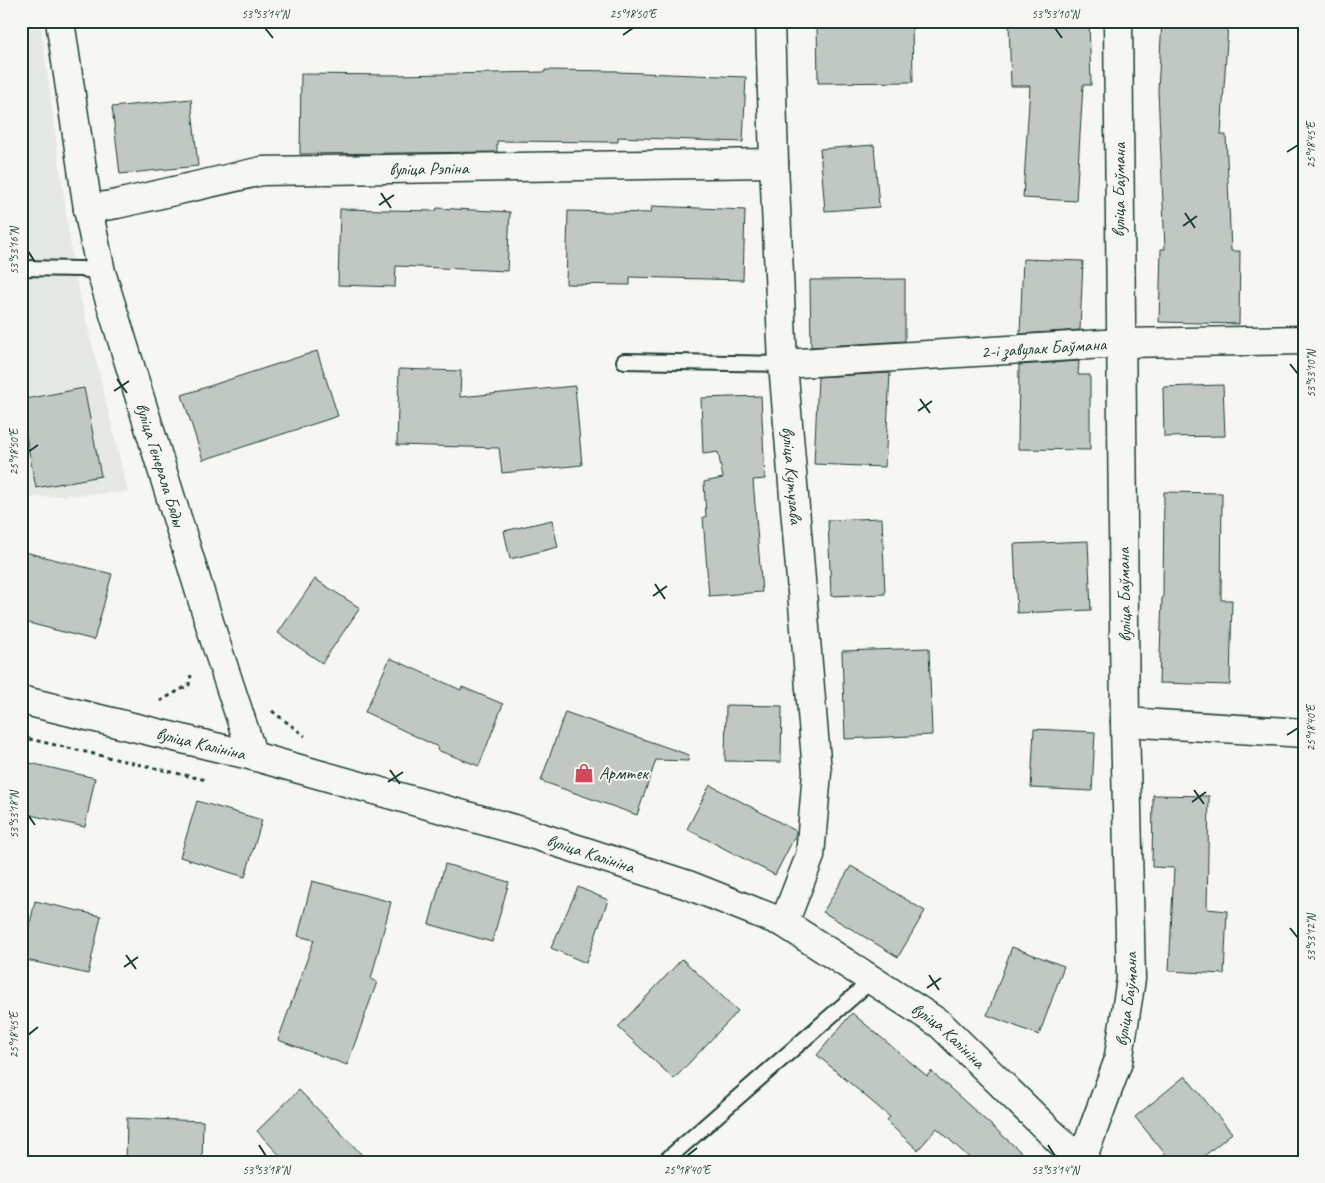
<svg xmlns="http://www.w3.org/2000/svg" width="1325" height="1183" font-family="Caveat,sans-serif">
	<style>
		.built { fill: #e6e8e4 }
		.building { fill: #c1c8c3; stroke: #1f3d34 }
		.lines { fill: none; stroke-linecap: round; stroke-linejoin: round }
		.lane-casing { stroke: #1f3d34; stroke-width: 18 }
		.street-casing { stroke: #1f3d34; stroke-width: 31 }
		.secondary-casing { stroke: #1f3d34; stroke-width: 31 }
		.path { stroke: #1f3d34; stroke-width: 3; stroke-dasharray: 4 4; stroke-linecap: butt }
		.lane { stroke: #f6f6f2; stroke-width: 14 }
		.street { stroke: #f6f6f2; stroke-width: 28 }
		.secondary { stroke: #f6f6f2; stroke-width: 28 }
		.ticks { fill: none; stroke: #1f3d34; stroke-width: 2 }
		.labels { text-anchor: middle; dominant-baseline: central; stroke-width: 4; stroke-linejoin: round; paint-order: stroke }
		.street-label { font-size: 18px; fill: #1f3d34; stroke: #f6f6f2 }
		.poi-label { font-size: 18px; fill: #1f3d34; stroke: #f6f6f2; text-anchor: start }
		.neatline { fill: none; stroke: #1f3d34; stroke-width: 2 }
		.ticks-label { font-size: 12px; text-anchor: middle; fill: #1f3d34 }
	</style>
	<rect width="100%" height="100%" fill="#f6f6f2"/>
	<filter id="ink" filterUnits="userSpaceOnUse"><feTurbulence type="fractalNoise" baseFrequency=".02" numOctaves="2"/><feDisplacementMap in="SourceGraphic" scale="10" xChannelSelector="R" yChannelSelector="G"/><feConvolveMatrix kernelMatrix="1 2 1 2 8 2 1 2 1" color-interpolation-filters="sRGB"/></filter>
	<g filter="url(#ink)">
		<!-- built -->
		<path class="built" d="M41,27L74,271L128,492L21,498V29Z"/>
		<!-- building -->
		<g class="building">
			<path d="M912,21L913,82L818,83L817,22Z"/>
			<path d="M1009,21H1089L1091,85H1083L1076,201L1023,198L1030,86H1011Z"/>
			<path d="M1162,21H1193L1228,24L1221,135H1226L1231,251H1240L1239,324L1159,322L1161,249H1165L1158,90Z"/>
			<path d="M545,70L618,71V72L746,77L743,142L618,137V142L497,141V152L300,154L301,74L397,75L545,72Z"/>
			<path d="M191,99L198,166L120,174L112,107Z"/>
			<path d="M874,145L879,207L825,211L820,149Z"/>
			<path d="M652,206L745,210L743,280L630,277V285L566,284L568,211L651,213Z"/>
			<path d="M437,208L510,212L507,271L396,266L395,287L338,285L340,209L436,211Z"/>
			<path d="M1023,259L1083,261L1080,330L1020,334Z"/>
			<path d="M905,279V341L811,347L810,280Z"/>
			<path d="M317,351L338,416L203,460L182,395Z"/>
			<path d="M1079,361L1078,375H1090V450L1018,449L1019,365Z"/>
			<path d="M399,369L461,371L460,397L575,386L582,465L502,473L499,448L397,445Z"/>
			<path d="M890,373L885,467L814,464L818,377Z"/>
			<path d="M1223,385L1225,436L1164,437L1163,387Z"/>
			<path d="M84,388L101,476L36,488L21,410V400Z"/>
			<path d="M761,396L765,479L753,480L762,592L709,596L703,517H706L704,482L723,478L718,452L703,454L701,398Z"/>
			<path d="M1164,492L1222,493L1221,600H1232L1230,685L1159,683L1162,598H1163Z"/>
			<path d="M882,518L885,594L831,596L828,520Z"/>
			<path d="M552,520L558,547L510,559L504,531Z"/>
			<path d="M1088,541L1091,610L1017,613L1014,544Z"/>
			<path d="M21,551L112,574L94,640L21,621Z"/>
			<path d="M315,579L360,608L322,663L278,633Z"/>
			<path d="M929,648L932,735L845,739L842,651Z"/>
			<path d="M390,658L461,690L462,687L503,704L479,766L437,750L438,747L365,712Z"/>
			<path d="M726,705L782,706L781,762L725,761Z"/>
			<path d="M565,712L689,755L688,761L656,760L637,815L541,781Z"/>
			<path d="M1034,729L1095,732L1092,791L1031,788Z"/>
			<path d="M30,763L95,778L85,827L21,813V804Z"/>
			<path d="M710,785L796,831V834L775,875L687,829Z"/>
			<path d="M1153,795L1209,796L1207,909L1227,911L1224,974L1169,971L1174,868L1152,867Z"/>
			<path d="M197,801L262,820L245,877L180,857Z"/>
			<path d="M445,864L509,882L492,942L429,924Z"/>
			<path d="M851,866L925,911L898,957L823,912Z"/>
			<path d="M312,881L391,902L371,979L377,982L347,1065L278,1040L314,940L298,936Z"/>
			<path d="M578,887L608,900L586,963L551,948Z"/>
			<path d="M35,901L101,916L88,974L22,959Z"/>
			<path d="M1012,947L1064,966L1039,1035L987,1015Z"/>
			<path d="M682,959L738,1011L674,1079L618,1027Z"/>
			<path d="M852,1013L927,1076L931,1071L1032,1162H974L937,1128L918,1150L886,1121L890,1117L817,1055Z"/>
			<path d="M1185,1076L1232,1133L1197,1162H1172L1135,1117Z"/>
			<path d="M299,1090L369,1162H286L257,1131Z"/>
			<path d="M127,1118L203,1121L202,1162H126Z"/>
		</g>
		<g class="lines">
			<defs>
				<g id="lane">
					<path d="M21,268L81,269L101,272"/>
					<path d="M624,361L783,364"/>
					<path d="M664,1162L872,980"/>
				</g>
				<g id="street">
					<path id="s1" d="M770,21L774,163L783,364L817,772L810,856L784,923"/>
					<path id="s2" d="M88,209L117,204L262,171L774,163"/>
					<path id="s3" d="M783,364L1120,343L1304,340"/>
					<path d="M1125,722L1304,733"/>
					<path id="s4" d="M1081,1162L1118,1062L1131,979L1125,722L1118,21"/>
				</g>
				<g id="secondary">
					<path id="s5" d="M60,21L88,209L101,272L216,644L253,756"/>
					<path id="s6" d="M21,700L253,756L528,833L688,885L784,923L940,1024L1081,1162"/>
				</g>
			</defs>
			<!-- lane casing -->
			<use href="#lane" class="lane-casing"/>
			<!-- street casing -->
			<use href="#street" class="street-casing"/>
			<!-- secondary casing -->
			<use href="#secondary" class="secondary-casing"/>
			<!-- path -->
			<g class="path">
				<path d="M160,701L189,685L191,675"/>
				<path d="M272,711L305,736"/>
				<path d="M21,737L206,780"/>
			</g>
			<!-- lane -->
			<use href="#lane" class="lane"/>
			<!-- street -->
			<use href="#street" class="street"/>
			<!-- secondary -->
			<use href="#secondary" class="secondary"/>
		</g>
	</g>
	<!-- ticks -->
	<path class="ticks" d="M265,28L273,38M1055,28L1062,38M623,35L633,28M1287,152L1298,145M381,193L391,208M379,205L394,195M1185,213L1195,228M1183,226L1197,216M28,251L35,262M1290,364L1298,374M117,379L127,393M114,391L129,381M920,399L930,413M918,411L932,401M28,452L38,445M655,584L665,599M653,596L667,586M1287,735L1298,728M390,770L400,784M388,782L403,772M1194,790L1204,804M1192,802L1206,792M28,815L35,825M1290,928L1298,938M126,955L136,969M124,967L138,957M929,975L939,990M927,988L941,978M28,1035L38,1027M259,1145L266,1156M1048,1145L1055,1156M687,1156L697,1148"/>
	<!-- icons -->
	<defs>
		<symbol id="shop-bare" viewBox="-9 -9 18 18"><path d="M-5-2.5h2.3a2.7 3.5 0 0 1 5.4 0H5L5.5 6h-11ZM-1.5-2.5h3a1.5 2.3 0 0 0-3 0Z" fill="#d1495b" stroke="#f6f6f2" stroke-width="2.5" paint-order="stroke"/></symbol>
	</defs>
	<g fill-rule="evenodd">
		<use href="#shop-bare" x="570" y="759" width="28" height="28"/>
	</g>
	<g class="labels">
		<!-- street labels -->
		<g class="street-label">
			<text stroke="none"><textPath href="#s2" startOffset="345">вуліца Рэпіна</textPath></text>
			<text transform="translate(1119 190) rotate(-90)">вуліца Баўмана</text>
			<text stroke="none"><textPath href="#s3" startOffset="261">2-і завулак Баўмана</textPath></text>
			<text stroke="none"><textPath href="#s5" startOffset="456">вуліца Генерала Бяды</textPath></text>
			<text stroke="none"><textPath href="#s1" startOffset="455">вуліца Кутузава</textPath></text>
			<text transform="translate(1124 595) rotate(-91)">вуліца Баўмана</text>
			<text stroke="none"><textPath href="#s6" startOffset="185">вуліца Калініна</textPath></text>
			<text stroke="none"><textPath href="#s6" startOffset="590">вуліца Калініна</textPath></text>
			<text stroke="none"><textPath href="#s4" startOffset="170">вуліца Баўмана</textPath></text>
			<text stroke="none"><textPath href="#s6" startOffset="995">вуліца Калініна</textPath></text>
		</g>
		<!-- poi labels -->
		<g class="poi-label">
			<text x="599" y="773">Армтек</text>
		</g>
	</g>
	<!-- margin -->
	<rect width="1325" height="1183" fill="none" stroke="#f6f6f2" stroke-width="55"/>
	<rect x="28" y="28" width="1270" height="1128" class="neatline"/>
	<g class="ticks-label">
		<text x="265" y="18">53°53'14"N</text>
		<text x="633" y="18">25°18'50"E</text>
		<text x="1055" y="18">53°53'10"N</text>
		<text transform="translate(1311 145) rotate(-90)" y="4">25°18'45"E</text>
		<text transform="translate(14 251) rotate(-90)" y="4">53°53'16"N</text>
		<text transform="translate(1311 374) rotate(-90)" y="4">53°53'10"N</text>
		<text transform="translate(14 452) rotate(-90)" y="4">25°18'50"E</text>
		<text transform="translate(1311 728) rotate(-90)" y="4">25°18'40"E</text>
		<text transform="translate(14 815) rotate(-90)" y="4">53°53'18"N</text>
		<text transform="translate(1311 938) rotate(-90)" y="4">53°53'12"N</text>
		<text transform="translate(14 1035) rotate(-90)" y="4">25°18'45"E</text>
		<text x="266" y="1174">53°53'18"N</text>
		<text x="687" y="1174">25°18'40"E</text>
		<text x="1055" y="1174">53°53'14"N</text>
	</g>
</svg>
